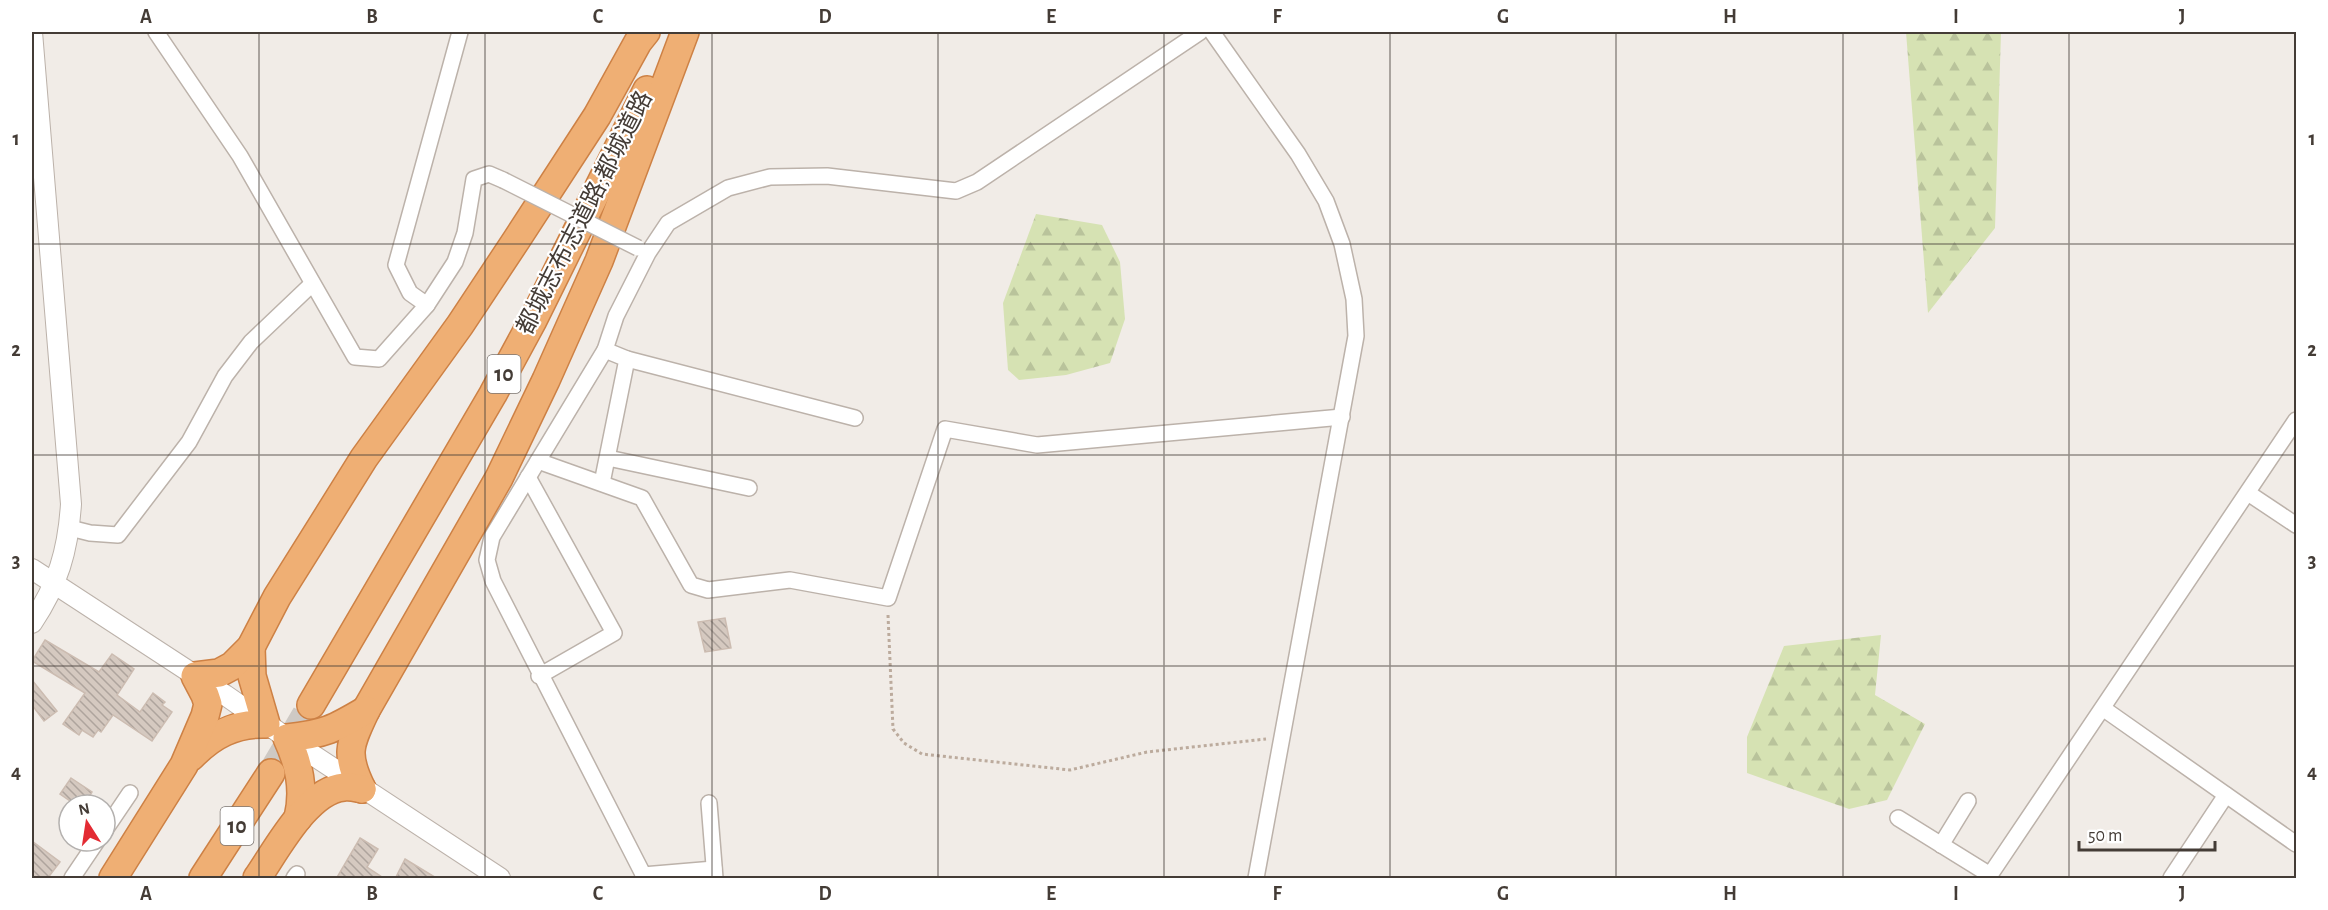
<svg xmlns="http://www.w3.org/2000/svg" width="2328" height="910" font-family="'Alegreya Sans','Noto Sans JP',sans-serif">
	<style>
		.forest { fill: url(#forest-firs) }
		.building { fill: url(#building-back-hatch); stroke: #ccbcb1; stroke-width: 1.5 }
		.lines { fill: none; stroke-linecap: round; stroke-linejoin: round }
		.motorway-tunnel { stroke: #cec9c4; stroke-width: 27; stroke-dasharray: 27 14; stroke-linecap: butt }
		.minor-casing { stroke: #bcb2aa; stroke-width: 18 }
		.tertiary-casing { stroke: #bcb2aa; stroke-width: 22 }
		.motorway-casing { stroke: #cd8145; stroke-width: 30 }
		.path { stroke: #bcab9d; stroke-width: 3; stroke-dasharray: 3 3; stroke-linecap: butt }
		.minor { stroke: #fff; stroke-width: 15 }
		.tertiary { stroke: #fff; stroke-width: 20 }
		.motorway { stroke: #efaf74; stroke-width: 27 }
		.minor-bridge-casing { stroke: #bcb2aa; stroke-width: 18; stroke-linecap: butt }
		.minor-bridge { stroke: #fff; stroke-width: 15 }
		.grid { fill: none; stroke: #443c36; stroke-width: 1.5; stroke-opacity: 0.55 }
		.labels { text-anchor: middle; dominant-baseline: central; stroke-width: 4.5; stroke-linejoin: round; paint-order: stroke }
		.shield { fill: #fff; stroke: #7c7672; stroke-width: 1.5 }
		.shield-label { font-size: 22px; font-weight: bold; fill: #443c36 }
		.street-label { font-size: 24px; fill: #443c36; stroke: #fff }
		.neatline { fill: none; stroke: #443c36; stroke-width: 2 }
		.grid-label { font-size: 20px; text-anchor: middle; font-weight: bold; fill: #443c36 }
	</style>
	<defs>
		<pattern id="forest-firs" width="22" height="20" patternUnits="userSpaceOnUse" patternTransform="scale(1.5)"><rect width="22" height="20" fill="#d6e2b3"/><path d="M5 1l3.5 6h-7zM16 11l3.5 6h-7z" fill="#b9c39b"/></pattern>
		<pattern id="building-back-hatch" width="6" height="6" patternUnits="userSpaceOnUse" patternTransform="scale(1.5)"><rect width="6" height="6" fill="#d5c9c0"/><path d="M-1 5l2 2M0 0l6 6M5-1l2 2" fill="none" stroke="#aea49d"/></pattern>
	</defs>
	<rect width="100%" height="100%" fill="#f1ece7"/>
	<!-- forest -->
	<g class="forest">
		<path d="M1906,32H2001L1995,228L1928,313Z"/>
		<path d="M1036,214L1102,225L1120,262L1125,319L1110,363L1066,375L1019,380L1008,370L1003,303Z"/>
		<path d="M1881,635L1875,695L1925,724L1887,800L1849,809L1747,773V737L1784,646Z"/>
	</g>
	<!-- building -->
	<g class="building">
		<path d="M725,618L731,648L705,652L698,622Z"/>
		<path d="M45,640L99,672L112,654L134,669L117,695L140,712L153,693L165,702L162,705L172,712L152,741L113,715L101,732L98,730L93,737L82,730L79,735L63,724L85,693L32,661Z"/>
		<path d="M32,680L57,711L44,721L32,705Z"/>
		<path d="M71,778L92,792L84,805H76L60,794Z"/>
		<path d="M360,838L378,849L367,867L385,879H336Z"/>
		<path d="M32,841L60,862L47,879H32Z"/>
		<path d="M405,859L438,879H395Z"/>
	</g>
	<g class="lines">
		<!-- motorway-tunnel -->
		<path class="motorway-tunnel" d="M271,773L311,705"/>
		<defs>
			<g id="minor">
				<path d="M156,32L240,156L355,357L379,359L427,305L410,293L396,265L460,32"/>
				<path d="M1212,32L1298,154L1326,201L1342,244L1354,299L1356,336L1256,878"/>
				<path d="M427,305L455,262L465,233L474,179L489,174L503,180"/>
				<path d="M605,350L492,537L487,560L493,581L645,878"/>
				<path d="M627,359L855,418"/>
				<path d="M608,458L749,488"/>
				<path d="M538,461L642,498L691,585L708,590L790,580L888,598L945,429L1037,445L1342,417"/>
				<path d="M528,477L614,633L539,676"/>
				<path d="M602,483L627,359L605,350L616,316L648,253L668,223L728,188L770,177L827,176L956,191L977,182L1200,32"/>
				<path d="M2248,493L2296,525"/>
				<path d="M70,528L90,533L118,535L189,442L225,376L251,342L312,284"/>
				<path d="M2104,709L2296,844"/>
				<path d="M709,803L715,878"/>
				<path d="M1898,818L1990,875"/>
				<path d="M105,830L130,793"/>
				<path d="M1941,845L1968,801"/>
				<path d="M643,875L714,869"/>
				<path d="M72,878L97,841"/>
				<path d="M294,878L297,874"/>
				<path d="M1988,878L2296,420"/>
				<path d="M2171,878L2226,795"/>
			</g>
			<g id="tertiary">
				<path d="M32,569L225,695L287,738L500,878"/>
				<path d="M32,623C58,584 68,551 71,504L32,32"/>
			</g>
			<g id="motorway">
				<path d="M311,705L493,394L533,320L647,90"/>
				<path d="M191,757C212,735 235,723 266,724L252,676L251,647"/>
				<path d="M362,789C344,753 350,744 366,710L499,478L546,380L599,261L685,32"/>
				<path d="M298,818C305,789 299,764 287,738C325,734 334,729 366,710"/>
				<path d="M113,878L184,765L205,716L208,704L205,695L195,676L219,673L232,666L251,647L277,597L329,514L364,458L460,325L517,239L597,116L638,42L646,32"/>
				<path d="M203,878L271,773"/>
				<path d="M257,878C276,851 307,790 344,787C350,786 357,788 362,789"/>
			</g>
		</defs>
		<!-- minor casing -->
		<use href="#minor" class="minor-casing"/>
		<!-- tertiary casing -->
		<use href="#tertiary" class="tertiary-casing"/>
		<!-- motorway casing -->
		<use href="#motorway" class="motorway-casing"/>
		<!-- path -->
		<path class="path" d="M888,615L893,729L904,743L922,754L1070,770L1147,752L1266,739"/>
		<!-- minor -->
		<use href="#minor" class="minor"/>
		<!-- tertiary -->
		<use href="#tertiary" class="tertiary"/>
		<!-- motorway -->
		<use href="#motorway" class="motorway"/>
		<defs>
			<path id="minor-bridge" d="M503,180L638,248"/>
		</defs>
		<!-- minor-bridge casing -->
		<use href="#minor-bridge" class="minor-bridge-casing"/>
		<!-- minor-bridge -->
		<use href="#minor-bridge" class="minor-bridge"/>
	</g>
	<!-- grid -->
	<path class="grid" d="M259,32V878M485,32V878M712,32V878M938,32V878M1164,32V878M1390,32V878M1616,32V878M1843,32V878M2069,32V878M32,244H2296M32,455H2296M32,666H2296"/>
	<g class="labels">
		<!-- shield labels -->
		<g class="shield">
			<rect x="487.5" y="355" width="33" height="38" rx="4.5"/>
			<rect x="220.5" y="807" width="33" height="38" rx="4.5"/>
		</g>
		<g class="shield-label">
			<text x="504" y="374">10</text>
			<text x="237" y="826">10</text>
		</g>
		<!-- street labels -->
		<g class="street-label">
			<text transform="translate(585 213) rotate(-63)">都城志布志道路;都城道路</text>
		</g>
	</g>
	<!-- border -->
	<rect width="2328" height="910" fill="none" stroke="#ffffff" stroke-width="66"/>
	<!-- north arrow -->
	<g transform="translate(87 823) rotate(348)"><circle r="28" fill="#ffffff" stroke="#b4b1af" stroke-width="1.5"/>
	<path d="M0-4.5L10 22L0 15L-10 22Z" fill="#e32b33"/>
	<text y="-9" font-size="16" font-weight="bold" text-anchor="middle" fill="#443c36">N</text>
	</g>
	<!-- scale -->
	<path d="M2079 841v9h136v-9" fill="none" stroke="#443c36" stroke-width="3"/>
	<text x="2088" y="841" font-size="18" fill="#443c36" stroke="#ffffff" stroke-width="4.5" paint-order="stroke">50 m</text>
	<rect x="33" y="33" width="2262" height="844" class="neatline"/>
	<g class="grid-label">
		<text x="146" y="23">A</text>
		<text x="372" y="23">B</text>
		<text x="598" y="23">C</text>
		<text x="825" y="23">D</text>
		<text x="1051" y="23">E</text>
		<text x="1277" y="23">F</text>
		<text x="1503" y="23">G</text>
		<text x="1730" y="23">H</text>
		<text x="1956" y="23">I</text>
		<text x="2182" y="23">J</text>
		<text x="16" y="145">1</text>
		<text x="2312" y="145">1</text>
		<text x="16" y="356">2</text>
		<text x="2312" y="356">2</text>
		<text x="16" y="567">3</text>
		<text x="2312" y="567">3</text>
		<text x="16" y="778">4</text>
		<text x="2312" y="778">4</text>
		<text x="146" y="900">A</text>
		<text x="372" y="900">B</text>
		<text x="598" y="900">C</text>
		<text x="825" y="900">D</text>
		<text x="1051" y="900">E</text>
		<text x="1277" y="900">F</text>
		<text x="1503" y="900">G</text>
		<text x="1730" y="900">H</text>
		<text x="1956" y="900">I</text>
		<text x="2182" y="900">J</text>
	</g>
</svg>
